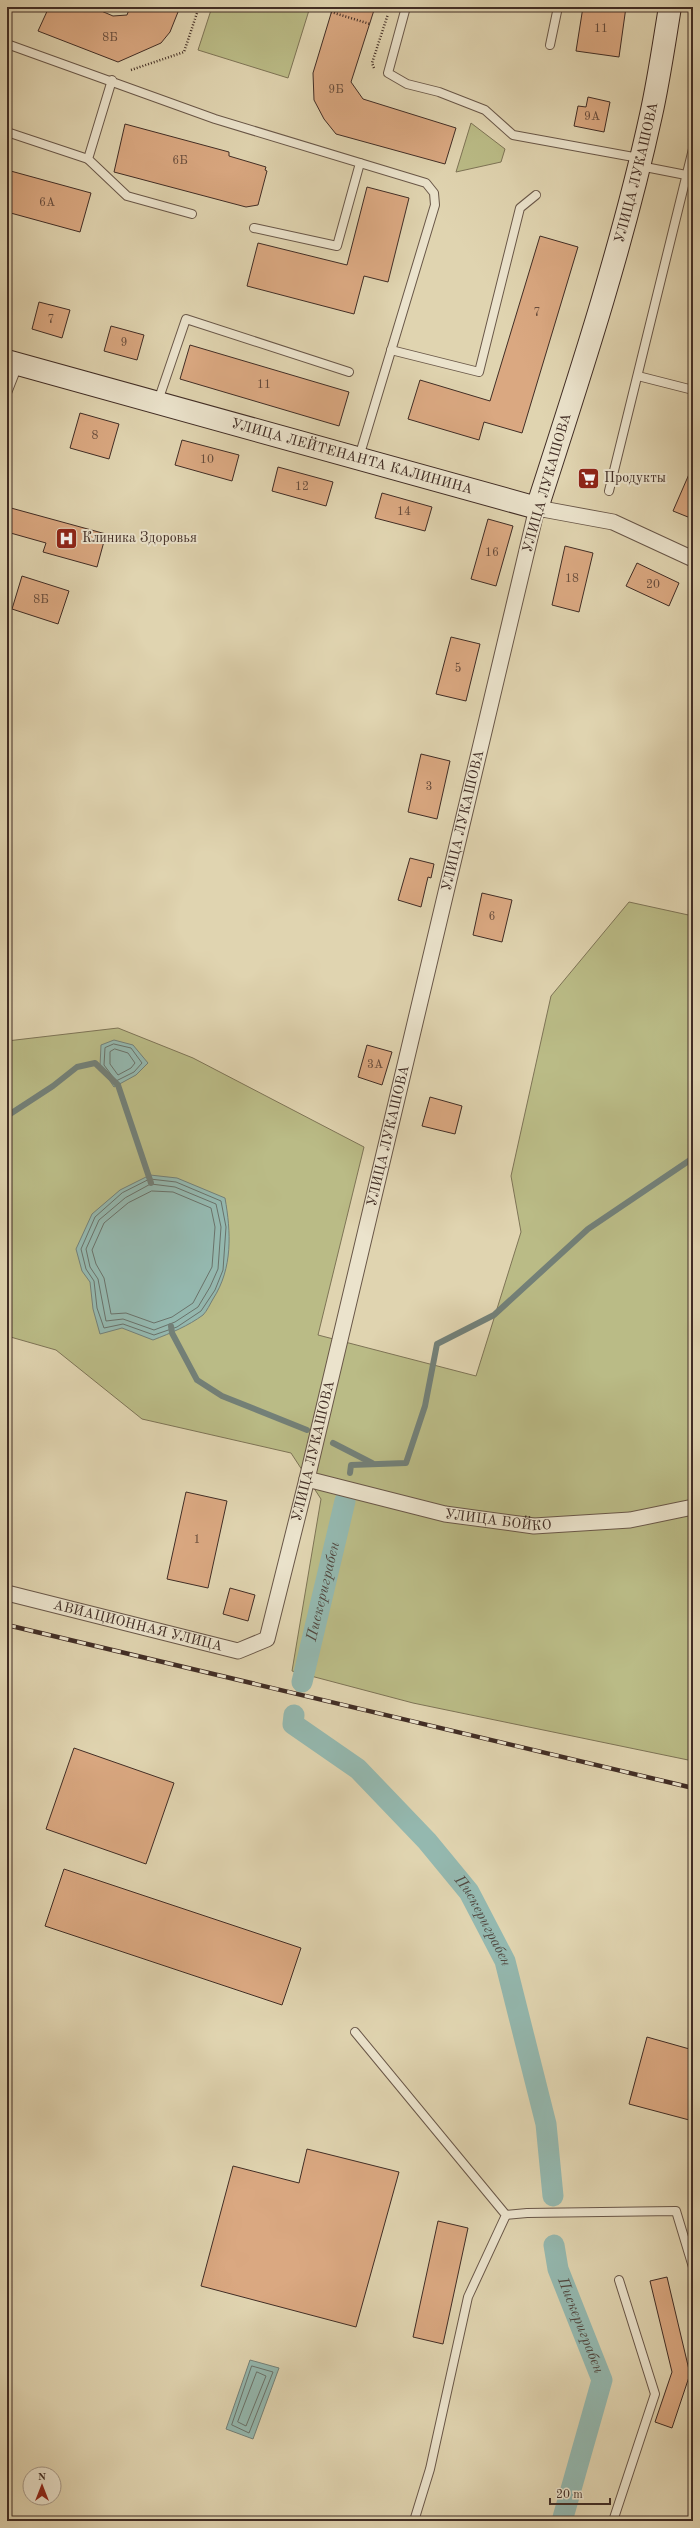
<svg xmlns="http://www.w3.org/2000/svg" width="700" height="2528" font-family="'Old Standard TT',serif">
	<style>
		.green { fill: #babb86; stroke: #7e7456 }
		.water { fill: #94b8af; stroke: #738078 }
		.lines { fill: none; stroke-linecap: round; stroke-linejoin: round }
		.shore { stroke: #6a726a; stroke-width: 1 }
		.stream { stroke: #738078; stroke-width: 6 }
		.canal { stroke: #94b8af; stroke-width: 21 }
		.building { fill: #daa881; stroke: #412d25 }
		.lane-casing { stroke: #695748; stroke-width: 10 }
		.street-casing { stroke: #695748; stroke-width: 17 }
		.secondary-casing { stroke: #412d25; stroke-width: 24 }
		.path { stroke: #412d25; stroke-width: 2.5; stroke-dasharray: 1 2; stroke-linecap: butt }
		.lane { stroke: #ebe3cc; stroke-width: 8 }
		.street { stroke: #ebe3cc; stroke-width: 15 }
		.secondary { stroke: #ebe3cc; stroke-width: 22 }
		.rail-casing { stroke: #412d25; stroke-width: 4.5 }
		.rail { stroke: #ebe3cc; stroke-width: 3; stroke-dasharray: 9; stroke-linecap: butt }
		.labels { text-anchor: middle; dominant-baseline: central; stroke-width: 4; stroke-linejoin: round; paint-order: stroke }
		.number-label { font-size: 12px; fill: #674c3c }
		.street-label { font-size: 14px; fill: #412d25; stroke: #ebe3cc }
		.poi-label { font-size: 14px; fill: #412d25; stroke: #ebe3cc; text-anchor: start }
		.water-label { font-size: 15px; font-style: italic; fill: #524941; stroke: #ebe3cc }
	</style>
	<rect width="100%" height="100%" fill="#e0d4b0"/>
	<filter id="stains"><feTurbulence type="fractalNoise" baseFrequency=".005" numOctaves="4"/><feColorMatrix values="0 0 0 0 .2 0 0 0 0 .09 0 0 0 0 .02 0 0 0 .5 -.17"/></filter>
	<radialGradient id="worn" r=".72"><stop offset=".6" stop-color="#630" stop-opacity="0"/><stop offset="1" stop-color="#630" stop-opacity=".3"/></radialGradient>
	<!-- green -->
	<g class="green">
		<path d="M212,7H310L288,78L198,50Z"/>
		<path d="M471,123L505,149L501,162L456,172Z"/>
		<path d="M629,902L693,916V1761L413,1703L292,1671L321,1499L291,1453L142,1419L56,1350L7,1336V1041L118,1028L193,1058L364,1147L318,1335L476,1376L521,1232L511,1176L551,996Z"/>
	</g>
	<!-- water -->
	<g class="water">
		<path d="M114,1040L133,1045L148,1063L136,1075L114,1087L100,1066L101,1045Z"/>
		<path d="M150,1175L177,1178L225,1198C231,1232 233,1268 213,1299C210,1304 207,1311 203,1315C188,1326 171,1333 153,1340L122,1328L100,1334L93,1309L90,1282L82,1271L76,1249L92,1214L120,1190Z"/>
		<path d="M250,2360L279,2368L253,2439L226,2429Z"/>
	</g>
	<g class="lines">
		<!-- shore -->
		<g class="shore">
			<path d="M114,1044L131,1048L142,1063L134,1072L116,1081L104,1065L105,1048Z"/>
			<path d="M115,1049L128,1053L135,1063L131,1068L118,1075L110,1064V1052Z"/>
			<path d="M150,1179L176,1182L221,1201L226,1227L223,1270L215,1290L201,1311L177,1327L154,1335L123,1324L104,1328L97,1308L94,1281L86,1269L81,1249L95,1217L122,1193Z"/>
			<path d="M151,1184L175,1187L216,1204L221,1227L218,1269L210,1287L198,1307L175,1322L154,1330L123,1319L106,1321L98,1279L90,1267L86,1249L99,1220L125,1198Z"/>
			<path d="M152,1191L173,1192L211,1208L215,1227L212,1267L193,1303L172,1317L154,1323L126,1313L111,1314L104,1278L96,1264L92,1250L104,1223L128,1203Z"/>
			<path d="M252,2366L273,2372L249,2433L232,2425Z"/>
			<path d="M257,2372L266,2376L246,2426L238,2422Z"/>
		</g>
		<!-- stream -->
		<g class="stream">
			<path d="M7,1116L53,1086L77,1067L95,1063L118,1085L151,1183"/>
			<path d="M171,1326L172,1333L197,1380L222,1396L307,1430"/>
			<path d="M333,1443L372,1463"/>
			<path d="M350,1473L351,1465L406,1463L425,1406L437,1344L494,1315L588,1229L693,1158"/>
		</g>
		<!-- canal -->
		<g class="canal">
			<path id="s1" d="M302,1682L345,1501"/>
			<path id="s2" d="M294,1715L293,1724L358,1769L427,1841L469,1892L505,1961L546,2124L553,2196"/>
			<path id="s3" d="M554,2245L558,2269L602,2380L562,2521"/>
		</g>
	</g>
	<!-- building -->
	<g class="building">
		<path d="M49,7H92L113,16L127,15L130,7H180L170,32L161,43L118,62L38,31Z"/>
		<path d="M333,7H375L351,82L363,99L456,128L445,164L336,134L324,119L314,100L313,73Z"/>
		<path d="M583,7H626L619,57L576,51Z"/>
		<path d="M588,97L610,102L604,132L574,126L578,106L586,107Z"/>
		<path d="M125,124L229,152V156L266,167L265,170L267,171L258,205L246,207L114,172Z"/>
		<path d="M7,170L91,193L80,232L7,212Z"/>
		<path d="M367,187L409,198L388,282L364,276L354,314L247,286L258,243L347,265Z"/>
		<path d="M540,236L578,247L522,433L484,422L479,440L408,419L420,380L490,401Z"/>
		<path d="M39,302L70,310L62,338L32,329Z"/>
		<path d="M111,326L144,335L137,360L104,351Z"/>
		<path d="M190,345L349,392L339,426L180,379Z"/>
		<path d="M80,413L119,424L109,459L70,448Z"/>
		<path d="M182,440L239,455L232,481L175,465Z"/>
		<path d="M693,465V519L673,511Z"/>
		<path d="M278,467L333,482L326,506L272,491Z"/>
		<path d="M382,493L432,507L425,531L375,518Z"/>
		<path d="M11,508L106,534L97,567L43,552L46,543L7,532Z"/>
		<path d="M488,519L513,526L496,586L471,579Z"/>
		<path d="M565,546L593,553L579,612L552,605Z"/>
		<path d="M637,563L679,583L669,606L626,586Z"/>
		<path d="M22,576L69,591L58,624L12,609Z"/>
		<path d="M451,637L480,644L466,701L436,694Z"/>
		<path d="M421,754L450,761L437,819L408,812Z"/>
		<path d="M410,858L434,864L431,878L428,877L421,907L398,900Z"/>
		<path d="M482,893L512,900L502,942L473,935Z"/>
		<path d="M367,1045L392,1052L382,1085L358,1077Z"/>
		<path d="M430,1097L462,1106L455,1134L422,1126Z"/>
		<path d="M186,1492L227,1501L208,1588L167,1579Z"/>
		<path d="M230,1588L255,1595L248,1621L223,1614Z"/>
		<path d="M74,1748L174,1783L146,1864L46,1829Z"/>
		<path d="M64,1869L301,1948L282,2005L45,1926Z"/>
		<path d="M647,2037L693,2050V2121L629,2104Z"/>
		<path d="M307,2149L399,2172L356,2327L201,2286L233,2166L299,2183Z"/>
		<path d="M438,2221L468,2228L443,2344L413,2337Z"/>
		<path d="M667,2277L690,2374L672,2428L655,2422L672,2372L650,2281Z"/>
	</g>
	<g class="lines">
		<defs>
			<g id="lane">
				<path d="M406,7L388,73L407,84L439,92L485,110L513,135L639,158"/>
				<path d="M7,44L215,119L426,183L434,193L435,205L359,457"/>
				<path d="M550,45L558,7"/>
				<path d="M112,80L88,159L127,196L192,214"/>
				<path d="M7,132L88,159"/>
				<path d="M640,166L686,175"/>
				<path d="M254,228L337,246L360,163"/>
				<path d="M391,350L479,372L520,208L536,195"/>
				<path d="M638,376L693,390"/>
				<path d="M7,393L18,365"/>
				<path d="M158,401L186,319L349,372"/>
				<path d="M609,491L693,149"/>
				<path d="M355,2032L506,2215L468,2297L430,2469L414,2521"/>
				<path d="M506,2215L527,2213L676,2211L693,2267"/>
				<path d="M613,2521L655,2394L619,2280"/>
			</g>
			<g id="street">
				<path id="s4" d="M307,1479L445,1514L534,1526L630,1520L693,1507"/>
				<path id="s5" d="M7,1593L238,1651L267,1639L307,1479L537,508L613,522L693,559"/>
			</g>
			<g id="secondary">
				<path id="s6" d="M7,361L537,508C579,378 622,248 651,115C659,79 664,43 670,7"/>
			</g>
		</defs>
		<!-- lane casing -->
		<use href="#lane" class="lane-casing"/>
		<!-- street casing -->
		<use href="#street" class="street-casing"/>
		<!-- secondary casing -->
		<use href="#secondary" class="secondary-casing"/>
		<!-- path -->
		<g class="path">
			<path d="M505,7L511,9L512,7"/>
			<path d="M331,12L370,24"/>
			<path d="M374,68L372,63L388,14"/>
			<path d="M131,70L184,52L199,7"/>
		</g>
		<!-- lane -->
		<use href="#lane" class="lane"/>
		<!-- street -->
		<use href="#street" class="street"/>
		<!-- secondary -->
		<use href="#secondary" class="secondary"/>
		<defs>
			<path id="rail" d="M7,1625L693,1788"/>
		</defs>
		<!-- rail casing -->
		<use href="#rail" class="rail-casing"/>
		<!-- rail -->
		<use href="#rail" class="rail"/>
	</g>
	<!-- icons -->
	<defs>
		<symbol id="supermarket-square" viewBox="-11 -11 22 22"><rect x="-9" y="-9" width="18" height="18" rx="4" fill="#8f2418" stroke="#ebe3cc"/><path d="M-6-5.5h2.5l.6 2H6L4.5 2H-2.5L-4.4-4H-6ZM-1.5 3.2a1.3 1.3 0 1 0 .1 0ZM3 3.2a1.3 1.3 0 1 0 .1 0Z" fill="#fff"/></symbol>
		<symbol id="hospital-square" viewBox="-11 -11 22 22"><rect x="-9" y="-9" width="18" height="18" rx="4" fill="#8f2418" stroke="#ebe3cc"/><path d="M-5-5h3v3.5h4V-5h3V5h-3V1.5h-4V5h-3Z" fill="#fff"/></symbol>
	</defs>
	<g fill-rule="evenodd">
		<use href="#supermarket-square" x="576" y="466" width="25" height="25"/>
		<use href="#hospital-square" x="54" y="526" width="25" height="25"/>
	</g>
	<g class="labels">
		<!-- number labels -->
		<g class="number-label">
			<text x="601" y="29">11</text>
			<text x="110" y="38">8Б</text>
			<text x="336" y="90">9Б</text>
			<text x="592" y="117">9А</text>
			<text x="180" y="161">6Б</text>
			<text x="47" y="203">6А</text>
			<text x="537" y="313">7</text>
			<text x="51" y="320">7</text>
			<text x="124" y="343">9</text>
			<text x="264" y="385">11</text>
			<text x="95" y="436">8</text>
			<text x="207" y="460">10</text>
			<text x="302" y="487">12</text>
			<text x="404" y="512">14</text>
			<text x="492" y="553">16</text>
			<text x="572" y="579">18</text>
			<text x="653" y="585">20</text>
			<text x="41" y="600">8Б</text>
			<text x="458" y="669">5</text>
			<text x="429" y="787">3</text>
			<text x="492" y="917">6</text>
			<text x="375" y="1065">3А</text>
			<text x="197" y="1540">1</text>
		</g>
		<!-- street labels -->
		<g class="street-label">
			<text stroke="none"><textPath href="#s6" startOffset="900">УЛИЦА ЛУКАШОВА</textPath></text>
			<text stroke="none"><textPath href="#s6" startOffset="358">УЛИЦА ЛЕЙТЕНАНТА КАЛИНИНА</textPath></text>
			<text transform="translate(547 483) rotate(-74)">УЛИЦА ЛУКАШОВА</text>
			<text stroke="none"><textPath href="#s5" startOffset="1111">УЛИЦА ЛУКАШОВА</textPath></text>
			<text stroke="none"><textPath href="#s5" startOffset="787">УЛИЦА ЛУКАШОВА</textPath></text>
			<text stroke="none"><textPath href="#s5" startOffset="463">УЛИЦА ЛУКАШОВА</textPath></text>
			<text stroke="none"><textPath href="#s4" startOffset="196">УЛИЦА БОЙКО</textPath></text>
			<text stroke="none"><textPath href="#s5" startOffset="135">АВИАЦИОННАЯ УЛИЦА</textPath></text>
		</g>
		<!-- poi labels -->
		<g class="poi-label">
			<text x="604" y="478">Продукты</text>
			<text x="82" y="538">Клиника Здоровья</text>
		</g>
		<!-- water labels -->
		<g class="water-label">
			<text stroke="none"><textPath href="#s1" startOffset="93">Пискериграбен</textPath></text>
			<text stroke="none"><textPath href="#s2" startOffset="286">Пискериграбен</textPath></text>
			<text stroke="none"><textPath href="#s3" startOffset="85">Пискериграбен</textPath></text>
		</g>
	</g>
	<!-- margin -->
	<rect width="700" height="2528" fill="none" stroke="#e0d4b0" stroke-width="24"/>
	<rect x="8" y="8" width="684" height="2512" fill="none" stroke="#412d25" stroke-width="2"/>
	<rect x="12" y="12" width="676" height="2504" fill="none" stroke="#412d25"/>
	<!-- north arrow -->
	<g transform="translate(42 2486)"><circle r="19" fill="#ebe3cc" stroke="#a79a89"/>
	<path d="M0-3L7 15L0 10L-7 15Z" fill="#8f2418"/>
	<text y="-6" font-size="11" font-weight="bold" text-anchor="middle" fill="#412d25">N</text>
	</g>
	<!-- scale -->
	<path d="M550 2498v6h60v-6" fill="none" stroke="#412d25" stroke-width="2"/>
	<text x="556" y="2498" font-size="12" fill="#412d25" stroke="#ebe3cc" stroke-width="3" paint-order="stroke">20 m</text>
	<rect width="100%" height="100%" filter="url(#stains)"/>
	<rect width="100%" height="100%" fill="url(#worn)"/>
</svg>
